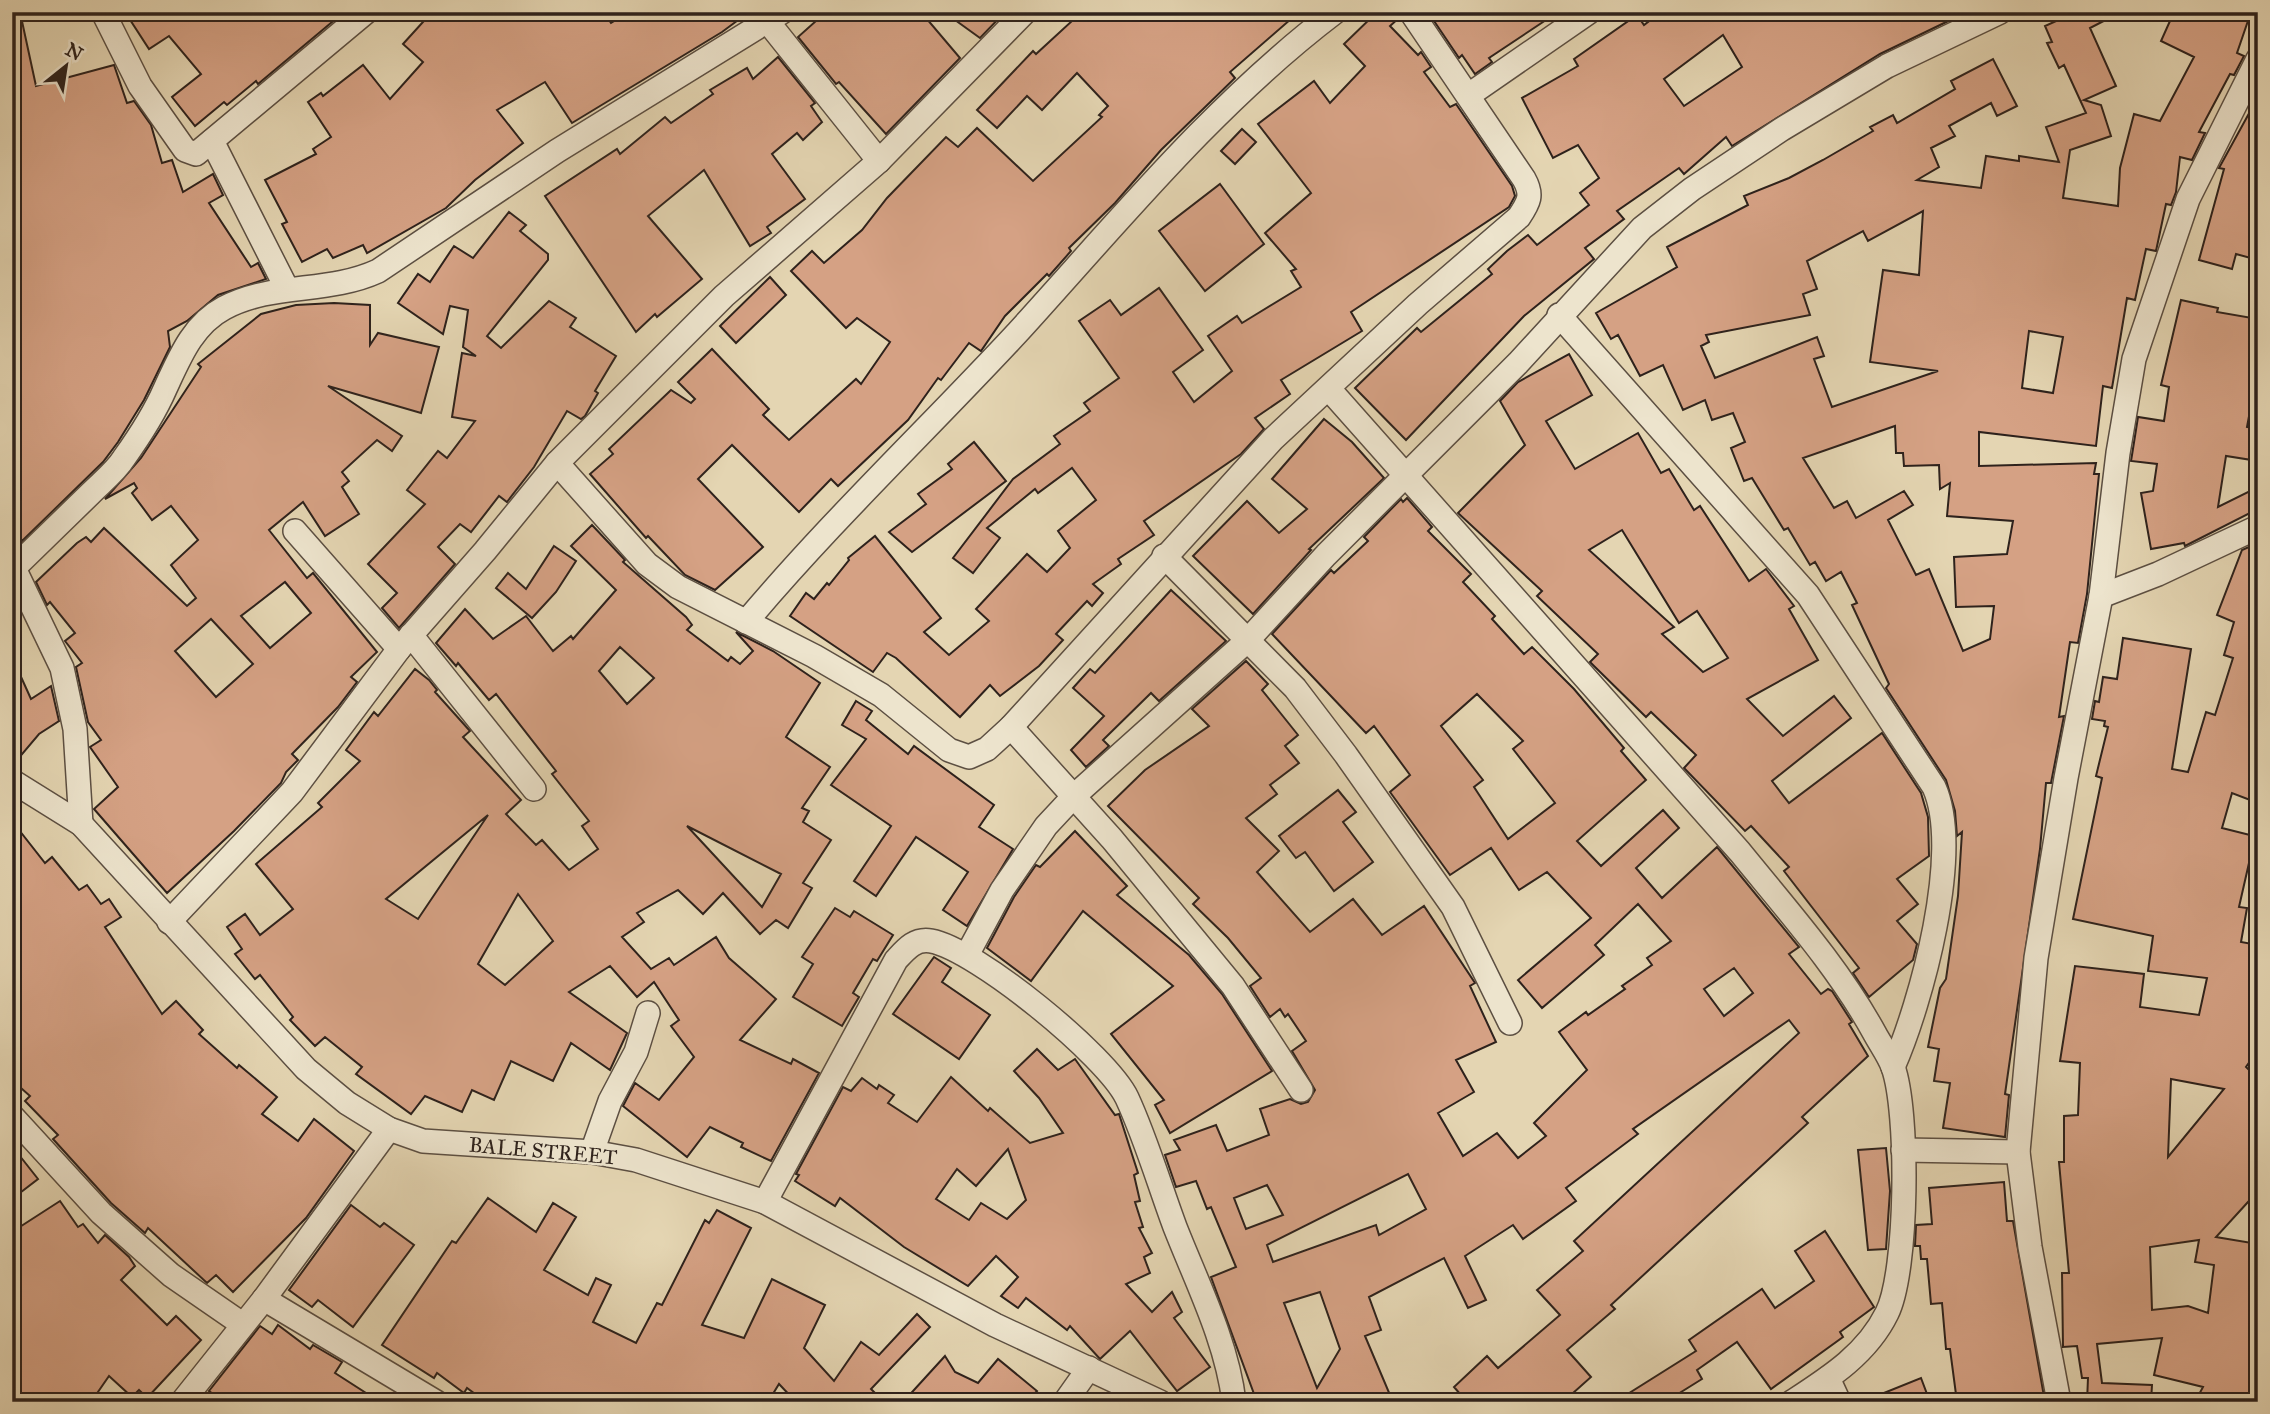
<svg xmlns="http://www.w3.org/2000/svg" width="2270" height="1414" font-family="'IM FELL Great Primer',serif">
	<style>
		.building { fill: #d5a184; stroke: #2e221c; stroke-width: 2; fill-rule: evenodd }
		.lines { fill: none; stroke-linecap: round; stroke-linejoin: round }
		.street-casing { stroke: #5c4f42; stroke-width: 26 }
		.street { stroke: #ede4cd; stroke-width: 23 }
		.labels { text-anchor: middle; dominant-baseline: central; stroke-width: 5; stroke-linejoin: round; paint-order: stroke }
		.street-label { font-size: 21px; fill: #2e221c; stroke: #ede4cd }
	</style>
	<rect width="100%" height="100%" fill="#e4d5b2"/>
	<filter id="stains"><feTurbulence type="fractalNoise" baseFrequency=".00286" numOctaves="4"/><feColorMatrix values="0 0 0 0 .2 0 0 0 0 .09 0 0 0 0 .02 0 0 0 .5 -.17"/></filter>
	<radialGradient id="worn" r=".72"><stop offset=".6" stop-color="#630" stop-opacity="0"/><stop offset="1" stop-color="#630" stop-opacity=".3"/></radialGradient>
	<!-- building -->
	<g class="building">
		<path d="M12,12H20L36,86L114,65L127,103L134,101L151,125L162,163L172,160L183,192L213,174L223,195L209,203L251,267L258,263L266,279L218,295L187,321L168,331L170,347L144,400L118,442L103,462L22,541L12,523Z"/>
		<path d="M125,12H344L258,84L256,81L227,105L224,102L195,126L172,97L201,74L169,36L149,49Z"/>
		<path d="M432,12H604L611,23L629,12H749L722,32L572,123L545,82L497,110L523,143L475,180L446,208L367,253L363,245L333,258L327,249L302,262L282,224L287,222L265,180L316,154L313,149L331,137L308,102L321,93L323,96L363,65L390,99L423,62L403,44Z"/>
		<path d="M826,12H921L960,58L886,134L839,82L836,84L798,37Z"/>
		<path d="M944,12H1005L980,38Z"/>
		<path d="M1065,12H1299L1230,72L1235,78L1161,150L1115,203L1069,248L1071,251L1049,276L1047,274L1005,316L981,351L969,343L941,380L938,378L908,420L838,486L831,479L799,512L732,445L698,479L763,547L715,590L685,575L648,536L646,538L590,474L613,454L609,449L671,390L691,403L695,399L678,382L712,349L769,409L763,415L789,440L856,379L861,384L890,342L857,318L846,328L791,271L812,251L824,263L862,230L887,198L946,137L958,147L977,128L1033,181L1102,117L1099,115L1108,106L1077,73L1042,110L1027,96L997,128L977,110L1033,51L1036,54L1072,21Z"/>
		<path d="M1377,12H1397L1399,18L1390,26L1418,55L1421,52L1431,67L1424,72L1450,107L1456,104L1512,186L1515,196L1509,207L1351,312L1362,331L1281,380L1290,394L1255,418L1264,429L1241,454L1144,521L1154,535L1118,559L1121,564L1093,584L1103,593L1092,606L1087,601L1056,634L1063,640L1039,666L1000,696L990,685L960,717L896,658L887,653L873,672L790,616L806,593L814,599L827,583L829,585L849,560L848,558L875,536L941,618L924,632L949,655L989,621L976,609L1027,554L1047,572L1070,548L1058,531L1096,500L1072,468L1038,493L1035,489L987,528L1000,538L973,573L953,558L1013,479L1060,444L1054,436L1090,411L1084,403L1119,378L1079,321L1110,300L1121,315L1159,288L1203,350L1173,372L1194,402L1232,371L1208,336L1237,316L1242,323L1301,287L1291,271L1296,269L1265,233L1311,193L1258,124L1314,81L1330,103L1365,66L1344,44Z"/>
		<path d="M1428,12H1558L1489,58L1492,62L1475,74L1462,55L1459,58Z"/>
		<path d="M1661,12H1967L1880,54L1732,146L1726,137L1684,174L1679,168L1617,211L1624,219L1585,248L1594,259L1524,316L1406,440L1355,388L1417,328L1421,332L1492,274L1488,269L1507,251L1528,235L1537,245L1589,205L1580,193L1599,178L1578,145L1553,158L1522,98L1578,66L1574,59L1637,15L1644,25ZM1723,35L1742,67L1684,106L1664,79Z"/>
		<path d="M2076,12H2121L2090,28L2116,86L2084,100L2101,105L2111,136L2070,150L2063,198L2118,206L2120,168L2134,114L2160,121L2194,57L2161,41L2174,12H2251L2237,53L2244,56L2234,75L2230,74L2199,132L2205,133L2192,160L2180,157L2176,192L2171,205L2166,204L2156,251L2146,249L2135,300L2127,298L2112,388L2103,386L2096,446L1979,432V466L2096,463L2094,474H2099L2087,594L2078,643L2070,642L2059,717L2064,716L2051,783H2046L2040,849L2005,1094L2009,1095L2005,1137L1943,1128L1950,1083L1934,1081L1939,1049L1928,1047L1940,988L1946,979L1958,896L1962,832L1957,836L1955,811L1946,780L1886,688L1889,684L1852,605L1857,603L1841,572L1826,581L1815,562L1810,565L1788,528L1784,530L1752,478L1744,481L1731,448L1745,442L1733,413L1712,420L1705,400L1683,410L1663,365L1640,376L1618,335L1611,339L1596,313L1677,267L1667,247L1748,205L1744,196L1789,178L1823,160L1873,131L1870,127L1893,115L1897,123L1955,89L1951,81L1993,59L2017,106L1997,116L1991,103L1949,126L1955,136L1931,148L1939,167L1917,180L1981,188L1986,156L2019,161V156L2059,162L2046,127L2086,113L2064,65L2059,68L2047,43L2052,42L2045,26ZM1923,211L1919,275L1883,270L1870,362L1938,371L1832,407L1814,359L1824,356L1817,337L1715,378L1701,346L1709,342L1706,335L1810,315L1803,294L1817,289L1807,261L1863,231L1868,241ZM2029,331L2063,337L2053,393L2022,388ZM1895,426L1896,453H1903L1904,466L1939,465L1940,489L1950,483L1947,516L2013,521L2007,554L1954,557L1956,607L1994,606L1990,639L1963,651L1929,569L1916,575L1888,520L1913,505L1904,491L1856,518L1847,501L1834,508L1803,458Z"/>
		<path d="M778,57L815,103L811,106L822,122L803,140L797,133L772,154L805,199L767,227L771,233L750,246L704,170L648,216L702,279L657,317L655,314L636,332L545,196L617,149L620,154L665,117L671,123L713,94L710,90L747,68L753,79Z"/>
		<path d="M2258,97V260L2236,254L2232,269L2199,260L2224,169L2219,168Z"/>
		<path d="M1242,129L1256,142L1235,164L1221,151Z"/>
		<path d="M1220,184L1264,244L1205,291L1159,231Z"/>
		<path d="M509,212L526,225L520,231L548,254V260L487,336L501,348L549,301L576,318L570,327L616,356L595,391L598,393L585,416L581,419L567,411L534,467L507,502L499,496L471,532L460,524L438,547L455,564L399,628L382,608L397,593L368,564L425,504L407,490L438,451L447,458L475,421L452,417L462,353L476,356L463,347L468,310L450,306L443,334L398,303L418,274L430,282L454,246L473,258Z"/>
		<path d="M770,277L786,295L736,343L720,326Z"/>
		<path d="M2181,300L2218,308L2217,312L2258,319V368L2247,427L2258,429V461L2226,456L2218,507L2258,487V509L2185,546L2184,543L2151,549L2141,493L2153,491L2157,464L2131,461L2132,455L2138,417L2164,421L2169,387L2161,385Z"/>
		<path d="M334,303L370,305V345L378,333L439,347L421,413L328,386L402,436L392,451L377,440L342,472L349,481L342,487L359,514L325,536L303,502L269,530L307,578L313,573L377,652L351,677L357,682L338,707L292,754L298,760L286,772L281,783L234,831L167,893L94,809L118,787L90,747L101,740L88,722L76,667L82,663L65,641L75,633L50,602L47,605L36,582L77,543L86,537L91,542L104,528L187,606L196,598L171,565L198,540L171,506L152,520L132,493L137,488L134,483L105,499L141,458L201,367L198,364L261,314L296,305ZM285,582L311,613L270,648L241,616ZM211,619L253,664L216,697L175,651Z"/>
		<path d="M1569,354L1592,395L1546,421L1575,469L1638,433L1661,473L1669,469L1694,510L1700,506L1749,581L1766,569L1794,606L1789,609L1818,660L1747,699L1783,736L1834,696L1851,718L1772,781L1789,803L1882,733L1921,793L1928,817L1929,856L1897,879L1918,904L1897,921L1917,944L1913,960L1869,997L1853,973L1859,968L1784,871L1789,867L1751,826L1745,831L1684,768L1696,755L1651,712L1646,717L1594,666L1590,662L1598,654L1537,596L1542,591L1458,513L1525,445L1500,401L1518,382ZM1622,530L1679,623L1697,611L1728,658L1703,672L1662,634L1674,627L1589,550Z"/>
		<path d="M1324,419L1352,442L1384,478L1309,549L1311,550L1253,614L1193,556L1247,501L1279,533L1307,509L1272,479Z"/>
		<path d="M974,442L1006,481L912,552L889,532L926,504L918,494L952,469L948,464Z"/>
		<path d="M1407,498L1432,527L1428,531L1471,574L1463,582L1495,616L1492,619L1524,654L1532,647L1574,689L1624,748L1621,751L1646,780L1577,841L1601,866L1663,810L1679,828L1636,868L1662,898L1717,847L1799,947L1789,954L1821,994L1828,989L1832,991L1852,1022L1849,1024L1868,1056L1802,1117L1808,1123L1611,1305L1615,1309L1567,1350L1591,1377L1563,1402H1467L1454,1387L1487,1356L1498,1368L1560,1315L1537,1290L1583,1251L1574,1241L1799,1033L1789,1020L1633,1129L1638,1134L1566,1188L1576,1201L1523,1239L1513,1225L1465,1256L1486,1300L1468,1308L1444,1258L1369,1297L1381,1330L1365,1336L1393,1402H1257L1211,1277L1236,1267L1211,1207L1207,1209L1196,1181L1176,1187L1165,1155L1180,1150L1174,1140L1216,1125L1227,1151L1269,1135L1260,1109L1290,1099L1301,1104L1308,1102L1315,1090L1292,1051L1306,1041L1288,1014L1285,1017L1280,1009L1270,1017L1250,986L1261,978L1228,938L1193,904L1199,898L1108,806L1145,770L1209,726L1192,709L1246,661L1268,684L1262,690L1298,735L1285,746L1299,763L1270,785L1277,794L1246,818L1279,851L1257,872L1310,932L1353,899L1382,935L1424,906L1475,983L1470,986L1496,1042L1456,1060L1474,1092L1438,1113L1463,1156L1497,1133L1518,1158L1546,1136L1534,1123L1587,1070L1559,1032L1586,1012L1588,1015L1625,989L1622,986L1652,965L1647,958L1671,941L1638,904L1595,945L1604,955L1542,1008L1518,980L1591,918L1547,872L1519,890L1491,848L1450,875L1390,792L1410,775L1374,726L1366,733L1272,634L1331,570L1334,573L1368,541L1364,537L1401,499L1403,502ZM1477,694L1523,741L1513,749L1555,803L1508,839L1474,787L1483,780L1441,726ZM1734,968L1753,993L1724,1016L1704,989ZM1408,1174L1426,1209L1379,1235L1376,1225L1273,1262L1267,1245ZM1267,1185L1283,1215L1246,1229L1234,1198ZM1320,1292L1340,1349L1317,1388L1284,1303Z"/>
		<path d="M592,525L625,560L623,562L686,617L692,625L687,630L728,661L731,657L740,664L753,651L736,632L773,651L820,683L786,737L830,767L802,808L809,811L803,822L831,840L803,883L812,888L788,928L776,920L760,934L723,893L703,914L678,890L637,913L644,922L622,937L651,969L669,958L674,965L716,937L729,958L776,999L740,1040L791,1064L793,1059L819,1073L771,1161L741,1147L743,1143L710,1127L687,1157L623,1106L635,1083L659,1100L694,1057L671,1026L679,1020L654,982L637,997L610,966L569,992L627,1033L610,1070L571,1043L553,1081L511,1061L494,1100L472,1090L462,1112L425,1096L411,1114L356,1074L362,1067L325,1037L315,1046L290,1020L293,1017L260,975L255,979L235,954L242,949L227,927L245,914L260,935L293,909L256,864L322,807L318,803L360,761L346,750L374,712L378,716L415,669L429,680L437,690L435,692L470,731L463,737L521,800L506,814L536,845L542,840L569,870L598,849L582,826L589,821L552,774L556,771L496,694L489,700L458,663L456,666L436,643L465,609L493,639L526,616L553,651L571,636L573,639L616,590L571,546ZM620,647L654,678L627,704L599,671ZM488,815L418,919L386,899ZM687,826L781,874L762,907ZM518,894L553,941L505,985L478,964Z"/>
		<path d="M2258,543V803L2232,793L2222,828L2258,837V865L2249,863L2239,907L2247,908L2241,942L2258,945V1050L2246,1067L2258,1079V1191L2216,1237L2258,1244V1402H2195L2203,1387L2154,1375L2162,1338L2097,1344L2102,1383L2152,1385L2151,1402H2087L2088,1378H2082L2077,1346L2063,1347L2062,1273H2069L2059,1162H2064V1116L2078,1115L2080,1063L2060,1061L2075,966L2144,974L2140,1007L2199,1015L2207,978L2148,971L2153,936L2073,919L2102,778L2096,776L2108,727L2104,726L2105,721L2092,719L2095,701L2099,702L2103,677L2117,679L2123,638L2191,649L2172,769L2188,772L2206,712L2215,715L2233,658L2224,655L2234,622L2217,615L2242,550ZM2171,1079L2224,1089L2168,1157ZM2199,1240L2195,1262L2214,1265L2208,1313L2188,1306L2152,1310L2150,1247Z"/>
		<path d="M554,546L576,561L556,592L532,618L496,588L508,573L526,589Z"/>
		<path d="M1171,590L1226,641L1159,701L1151,693L1103,740L1109,746L1086,767L1071,750L1104,716L1073,688L1090,669L1095,673Z"/>
		<path d="M12,657L31,699L51,686L59,721L39,734L12,766Z"/>
		<path d="M856,701L872,711L866,720L908,754L914,746L994,805L979,827L1013,849L967,926L943,910L968,872L916,837L876,896L854,881L891,826L831,785L866,739L842,725Z"/>
		<path d="M1338,790L1356,812L1343,822L1373,862L1334,891L1305,852L1296,858L1279,836Z"/>
		<path d="M12,821L45,863L52,857L79,890L87,885L101,904L109,899L121,917L105,927L162,1014L176,1001L203,1030L199,1034L237,1068L239,1065L277,1097L262,1114L298,1141L314,1119L354,1151L306,1218L233,1292L216,1275L207,1283L148,1228L145,1233L111,1203L53,1139L58,1135L25,1101L30,1096L12,1080Z"/>
		<path d="M1075,831L1127,886L1117,895L1189,955L1222,994L1272,1071L1170,1133L1155,1105L1164,1100L1111,1034L1173,986L1083,911L1031,981L987,948L1014,897L1036,865L1040,867Z"/>
		<path d="M835,908L850,917L854,911L893,935L877,961L873,959L853,993L859,997L842,1026L793,997L813,964L802,957Z"/>
		<path d="M934,957L951,968L942,982L990,1015L959,1059L893,1014Z"/>
		<path d="M1037,1049L1058,1070L1075,1059L1115,1115L1119,1114L1138,1173L1134,1175L1140,1201L1135,1202L1143,1227L1139,1228L1152,1253L1144,1257L1150,1273L1126,1284L1152,1312L1172,1292L1182,1312L1174,1318L1210,1367L1177,1391L1130,1331L1100,1359L1070,1326L1067,1330L1026,1298L1018,1308L1001,1296L1018,1277L996,1256L968,1286L904,1247L840,1198L835,1206L795,1181L799,1175L796,1174L843,1087L851,1091L862,1078L877,1089L879,1085L894,1095L888,1103L917,1122L951,1077L988,1111L990,1108L1030,1143L1063,1133L1039,1098L1014,1071ZM1008,1149L1026,1200L1007,1219L981,1203L969,1220L936,1199L957,1169L976,1186Z"/>
		<path d="M12,1146L38,1179L12,1199Z"/>
		<path d="M1886,1148L1890,1191L1886,1249L1868,1250L1858,1150Z"/>
		<path d="M2004,1182L2007,1221H2013L2045,1402H1957L1950,1349H1946L1942,1303L1931,1304L1927,1259H1921L1920,1246H1915L1916,1225L1932,1224L1929,1188Z"/>
		<path d="M488,1198L536,1232L553,1203L576,1217L544,1270L588,1295L596,1278L611,1285L593,1322L636,1343L657,1303L662,1305L705,1220L709,1223L717,1210L751,1228L702,1325L744,1338L772,1279L825,1305L804,1348L834,1381L861,1342L879,1355L917,1314L930,1327L871,1389L884,1402H796L779,1384L768,1402H486L467,1388L464,1393L437,1373L434,1378L382,1345L452,1241L456,1243Z"/>
		<path d="M60,1201L78,1227L83,1224L98,1243L105,1235L129,1257L135,1266L121,1280L167,1325L176,1316L201,1340L147,1398L139,1390L132,1397L109,1376L91,1402H12V1349L20,1339L12,1332V1232Z"/>
		<path d="M351,1205L380,1227L384,1223L414,1245L353,1327L318,1300L312,1307L289,1290Z"/>
		<path d="M1825,1231L1874,1307L1840,1332L1843,1337L1771,1389L1737,1342L1697,1370L1702,1379L1665,1402H1615L1696,1351L1689,1340L1762,1289L1775,1308L1814,1281L1795,1251Z"/>
		<path d="M278,1325L310,1349L313,1345L342,1362L335,1373L380,1402H224L209,1391L260,1326L272,1334Z"/>
		<path d="M945,1356L955,1372L978,1383L998,1359L1037,1391L1027,1402H903Z"/>
		<path d="M1921,1378L1930,1402H1864V1401Z"/>
	</g>
	<g class="lines">
		<defs>
			<g id="street">
				<path d="M103,12L140,86L185,150L196,154L366,12"/>
				<path d="M768,22L879,161"/>
				<path d="M1469,95L1589,12"/>
				<path d="M212,141L287,289"/>
				<path d="M1559,315L1808,595L1934,787C1963,851 1921,1004 1893,1067"/>
				<path d="M1329,389L1740,852C1787,910 1839,968 1875,1034C1881,1045 1889,1056 1893,1067C1909,1111 1908,1271 1887,1313C1867,1354 1829,1378 1792,1402"/>
				<path d="M557,463L647,564L678,587L814,656L881,695L949,750L969,757L987,749L1011,727L1273,439L1418,304L1519,217C1529,202 1533,195 1524,179L1411,12"/>
				<path d="M295,531L399,649"/>
				<path d="M1164,556L1295,688L1346,755L1453,907L1510,1023"/>
				<path d="M12,564L62,668L75,729L81,824"/>
				<path d="M14,568C40,543 65,518 91,493C102,482 116,471 124,458C139,437 155,412 165,389C179,359 192,325 224,308C273,282 328,294 378,271L557,151L782,12"/>
				<path d="M2101,596L2158,574L2258,527"/>
				<path d="M746,622C832,520 928,429 1018,332C1119,221 1215,103 1335,12"/>
				<path d="M411,635L534,789"/>
				<path d="M1011,727L1112,839L1233,986L1301,1090"/>
				<path d="M12,781L81,824L306,1069L347,1103L389,1129L423,1141L592,1152L636,1160L765,1202L995,1325L1160,1402"/>
				<path d="M169,922L292,792L399,649L485,551L557,463L724,296L879,161L1025,12"/>
				<path d="M967,955L1002,890L1046,826L1074,796L1248,640L1326,555L1518,363L1642,228L1692,189L1782,129L1887,66L2000,12"/>
				<path d="M12,1116L101,1213L171,1275L242,1324"/>
				<path d="M1903,1150L2018,1152"/>
				<path d="M592,1152L610,1101L636,1052L648,1013"/>
				<path d="M765,1202L896,960C906,949 915,938 931,941C976,949 1107,1056 1127,1098C1146,1139 1159,1184 1175,1227C1197,1283 1227,1342 1234,1402"/>
				<path d="M264,1299L436,1402"/>
				<path d="M1828,1378L1839,1402"/>
				<path d="M182,1402L264,1299L389,1129"/>
				<path d="M1065,1402L1089,1368"/>
				<path d="M2059,1402L2030,1247L2018,1152L2036,958L2066,778L2101,596L2118,453L2134,359L2188,199L2258,59"/>
			</g>
		</defs>
		<!-- street casing -->
		<use href="#street" class="street-casing"/>
		<!-- street -->
		<use href="#street" class="street"/>
	</g>
	<g class="labels">
		<!-- street labels -->
		<g class="street-label">
			<text transform="translate(543 1151) rotate(5)">BALE STREET</text>
		</g>
	</g>
	<!-- margin -->
	<rect width="2270" height="1414" fill="none" stroke="#e4d5b2" stroke-width="42"/>
	<rect x="14" y="14" width="2242" height="1386" fill="none" stroke="#2e221c" stroke-width="3.5"/>
	<rect x="21" y="21" width="2228" height="1372" fill="none" stroke="#2e221c" stroke-width="2"/>
	<!-- north arrow -->
	<g transform="translate(66 66) rotate(30)" stroke="#ede4cd" stroke-width="5" paint-order="stroke">
	<path d="M0-5L12 26L0 18L-12 26Z" fill="#2e221c"/>
	<text y="-10" font-size="19" font-weight="bold" text-anchor="middle" fill="#2e221c">N</text>
	</g>
	<rect width="100%" height="100%" filter="url(#stains)"/>
	<rect width="100%" height="100%" fill="url(#worn)"/>
</svg>
